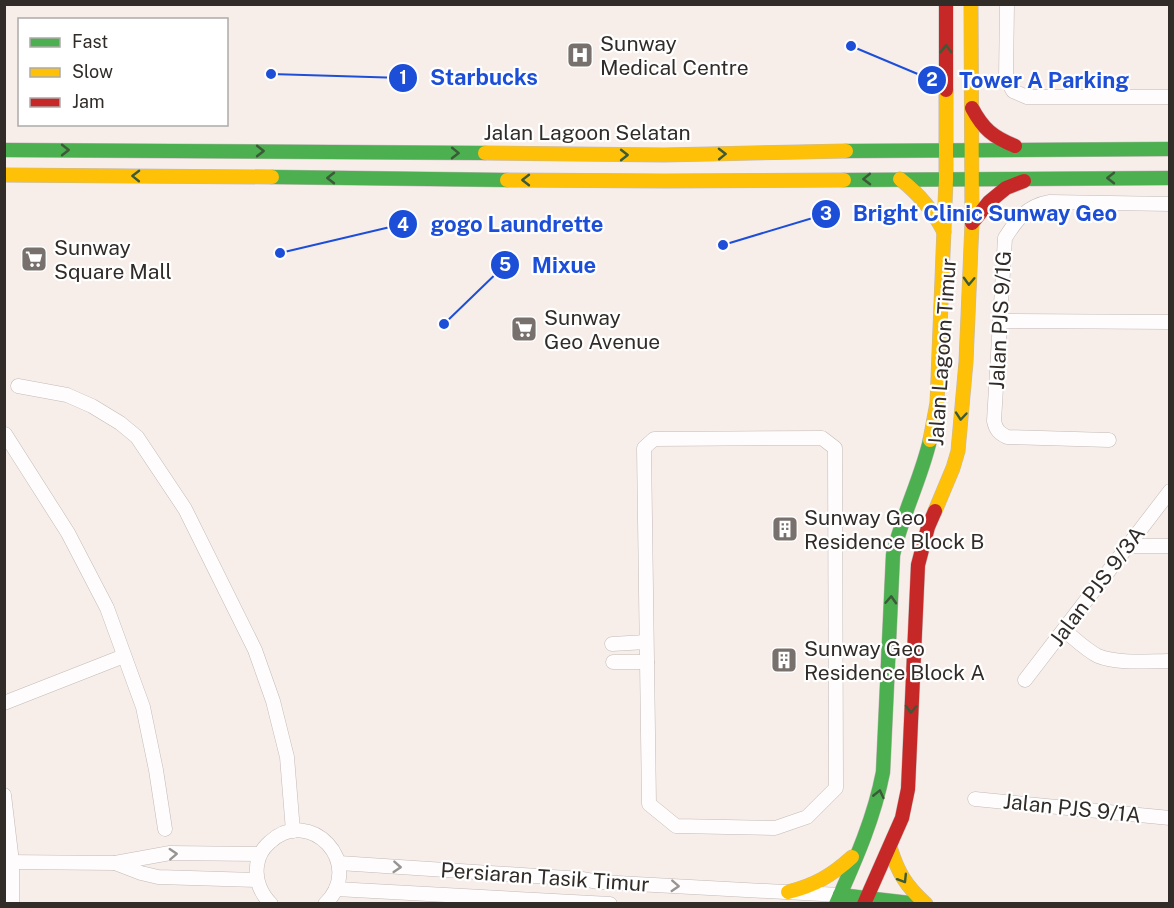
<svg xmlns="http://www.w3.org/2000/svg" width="1174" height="908" font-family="'Public Sans',sans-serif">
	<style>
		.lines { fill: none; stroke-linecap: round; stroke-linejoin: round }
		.street-casing { stroke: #c2bab7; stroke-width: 15 }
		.fast-casing { stroke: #c2bab7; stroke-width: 15 }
		.slow-casing { stroke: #c2bab7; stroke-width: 15 }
		.jam-casing { stroke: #c2bab7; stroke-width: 15 }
		.street { stroke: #fefcfc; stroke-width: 14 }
		.fast { stroke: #4caf50; stroke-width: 14 }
		.slow { stroke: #ffc107; stroke-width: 14 }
		.jam { stroke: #c62828; stroke-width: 14 }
		.oneway { stroke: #3b5a37 }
		.oneway2 { stroke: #989492 }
		.labels { text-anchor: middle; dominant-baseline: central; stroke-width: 4.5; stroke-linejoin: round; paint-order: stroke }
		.poi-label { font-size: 21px; fill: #322c29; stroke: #fff; text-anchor: start }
		.street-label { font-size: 21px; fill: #322c29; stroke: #fff }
		.leader { fill: none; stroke: #1d4ed8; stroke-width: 2 }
		.callout-dot { fill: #1d4ed8; stroke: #fff; stroke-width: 2 }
		.mark-label { font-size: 18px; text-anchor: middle; font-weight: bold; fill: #fff }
		.callout-label { font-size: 22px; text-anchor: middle; font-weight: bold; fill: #1d4ed8; stroke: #fff; stroke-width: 4.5; stroke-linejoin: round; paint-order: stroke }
	</style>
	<rect width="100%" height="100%" fill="#f7eeea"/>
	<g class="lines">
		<defs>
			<g id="street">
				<path d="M1007,4L1006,78L1013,91L1027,97H1170"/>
				<path d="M1001,321L1170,322"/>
				<path d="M18,386L67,395L92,406L120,423L137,437L185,509L255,650L273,701L287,757L293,831"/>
				<path d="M5,434L68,533L107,608L143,707L156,770L165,829"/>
				<path d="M822,438L835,448L836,788L807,817L775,828L676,826L649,804L644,448L654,439Z"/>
				<path d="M1109,440L1007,437C999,433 996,430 994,421L1005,238C1017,219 1027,206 1050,202L1170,204"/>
				<path d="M1128,546H1170"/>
				<path d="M1064,630C1075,639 1086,650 1098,656C1118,664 1148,661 1170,661"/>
				<path d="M612,644L646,642"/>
				<path d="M613,662H647"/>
				<path d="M1025,680L1170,491"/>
				<path d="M4,703L124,656"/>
				<path d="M4,795L12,862V904"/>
				<path d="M975,799L1170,818"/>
				<path d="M4,862L115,863L170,853L260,854"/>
				<path d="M115,863L141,873L158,877L257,880"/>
				<path d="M339,863L582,879L599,882L840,895"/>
				<path d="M336,889L610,904"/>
				<path d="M271,904C261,894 255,880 257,866C258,856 263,848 270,842C310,805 366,864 325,904"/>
			</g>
			<g id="fast">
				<path d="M4,150L485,153"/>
				<path d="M846,151L1170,149"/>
				<path d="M272,177L507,180"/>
				<path d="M844,180L1170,178"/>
				<path d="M840,895L918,904"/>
				<path d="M836,904C855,861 874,819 883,772L893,555C902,515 921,479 930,440"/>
			</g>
			<g id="slow">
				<path d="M485,153L664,155L846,151"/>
				<path d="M4,175L272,177"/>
				<path d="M900,179C919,194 933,210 944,232"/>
				<path d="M507,180L664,181L844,180"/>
				<path d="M930,440L937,403L946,179V90"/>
				<path d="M935,511L953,468L958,451L966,362L972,223L971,4"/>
				<path d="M890,847C898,873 906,886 926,904"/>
				<path d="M788,892C815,885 831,876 852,857"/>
			</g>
			<g id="jam">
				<path d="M946,4V90"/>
				<path d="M972,108C983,129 993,137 1015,146"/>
				<path d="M972,223L989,202L1006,188L1024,181"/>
				<path d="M864,904L902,818L908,789L918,565L928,527L935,511"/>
			</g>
		</defs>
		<!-- street casing -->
		<use href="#street" class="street-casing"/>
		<!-- fast casing -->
		<use href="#fast" class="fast-casing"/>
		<!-- slow casing -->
		<use href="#slow" class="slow-casing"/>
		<!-- jam casing -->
		<use href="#jam" class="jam-casing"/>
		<!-- street -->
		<use href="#street" class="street"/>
		<!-- fast -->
		<use href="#fast" class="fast"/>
		<!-- slow -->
		<use href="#slow" class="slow"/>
		<!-- jam -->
		<use href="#jam" class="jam"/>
	</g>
	<!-- one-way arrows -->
	<defs><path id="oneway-chevron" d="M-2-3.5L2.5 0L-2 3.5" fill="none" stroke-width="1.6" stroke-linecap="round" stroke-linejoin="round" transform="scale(1.5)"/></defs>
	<g class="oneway">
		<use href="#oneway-chevron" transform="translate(946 49) rotate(-90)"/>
		<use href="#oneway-chevron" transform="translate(65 150)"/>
		<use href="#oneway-chevron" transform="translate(260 151)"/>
		<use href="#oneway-chevron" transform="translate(455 153) rotate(1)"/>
		<use href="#oneway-chevron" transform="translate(722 154) rotate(-1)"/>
		<use href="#oneway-chevron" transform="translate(624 155)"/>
		<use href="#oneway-chevron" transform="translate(136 176) rotate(-179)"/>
		<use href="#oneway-chevron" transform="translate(331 178) rotate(-180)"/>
		<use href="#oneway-chevron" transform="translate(1111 178) rotate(180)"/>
		<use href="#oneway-chevron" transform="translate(867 179) rotate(179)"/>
		<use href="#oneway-chevron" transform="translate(526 180) rotate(-180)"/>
		<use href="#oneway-chevron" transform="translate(969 281) rotate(92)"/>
		<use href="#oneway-chevron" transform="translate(961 416) rotate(95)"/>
		<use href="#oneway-chevron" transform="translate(891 600) rotate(-87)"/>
		<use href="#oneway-chevron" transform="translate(911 709) rotate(93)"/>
		<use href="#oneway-chevron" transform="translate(879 794) rotate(-77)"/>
		<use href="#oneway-chevron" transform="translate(903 879) rotate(58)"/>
	</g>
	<g class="oneway2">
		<use href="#oneway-chevron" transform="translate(173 854) rotate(-3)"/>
		<use href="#oneway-chevron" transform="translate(397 867) rotate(4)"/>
		<use href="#oneway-chevron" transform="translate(675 886) rotate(3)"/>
	</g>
	<!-- icons -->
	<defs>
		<symbol id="hospital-square" viewBox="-11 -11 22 22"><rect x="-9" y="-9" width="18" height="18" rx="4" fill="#77706d" stroke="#fff"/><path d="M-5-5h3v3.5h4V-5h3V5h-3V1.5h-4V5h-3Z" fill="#fff"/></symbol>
		<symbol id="supermarket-square" viewBox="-11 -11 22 22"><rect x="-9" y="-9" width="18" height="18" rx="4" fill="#77706d" stroke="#fff"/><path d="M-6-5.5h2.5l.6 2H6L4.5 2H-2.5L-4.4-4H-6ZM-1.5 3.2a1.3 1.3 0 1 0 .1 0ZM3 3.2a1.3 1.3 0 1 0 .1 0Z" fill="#fff"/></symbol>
		<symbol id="building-square" viewBox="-11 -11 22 22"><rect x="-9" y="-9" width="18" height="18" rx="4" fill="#77706d" stroke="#fff"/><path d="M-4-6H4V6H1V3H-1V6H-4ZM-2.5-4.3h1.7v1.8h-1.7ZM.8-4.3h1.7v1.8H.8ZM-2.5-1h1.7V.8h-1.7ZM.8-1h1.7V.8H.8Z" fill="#fff"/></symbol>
	</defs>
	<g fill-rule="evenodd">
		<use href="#hospital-square" x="565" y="40" width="30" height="30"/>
		<use href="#supermarket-square" x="19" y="244" width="30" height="30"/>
		<use href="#supermarket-square" x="509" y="314" width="30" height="30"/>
		<use href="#building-square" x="770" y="514" width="30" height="30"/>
		<use href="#building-square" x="769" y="645" width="30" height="30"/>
	</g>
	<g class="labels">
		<!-- poi labels -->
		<g class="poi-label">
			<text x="600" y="43">Sunway<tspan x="600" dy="24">Medical Centre</tspan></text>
			<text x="54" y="247">Sunway<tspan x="54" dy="24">Square Mall</tspan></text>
			<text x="544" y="317">Sunway<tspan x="544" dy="24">Geo Avenue</tspan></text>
			<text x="804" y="517">Sunway Geo<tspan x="804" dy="24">Residence Block B</tspan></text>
			<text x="804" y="648">Sunway Geo<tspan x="804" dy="24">Residence Block A</tspan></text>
		</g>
		<!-- street labels -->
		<g class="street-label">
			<text x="587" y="132">Jalan Lagoon Selatan</text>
			<text transform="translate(1000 320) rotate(-87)">Jalan PJS 9/1G</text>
			<text transform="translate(942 352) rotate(-86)">Jalan Lagoon Timur</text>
			<text transform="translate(1097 586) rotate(-53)">Jalan PJS 9/3A</text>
			<text transform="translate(1072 808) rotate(6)">Jalan PJS 9/1A</text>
			<text transform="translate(545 877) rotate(4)">Persiaran Tasik Timur</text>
		</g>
	</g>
	<!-- callouts -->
	<path class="leader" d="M271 74L403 78M851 46L932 80M723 245L826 214M280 253L403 224M444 324L505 265"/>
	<g class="callout-dot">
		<circle cx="271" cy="74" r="6"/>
		<circle cx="851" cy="46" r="6"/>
		<circle cx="723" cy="245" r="6"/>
		<circle cx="280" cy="253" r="6"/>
		<circle cx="444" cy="324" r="6"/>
		<circle cx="403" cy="78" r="15"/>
		<circle cx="932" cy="80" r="15"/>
		<circle cx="826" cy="214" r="15"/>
		<circle cx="403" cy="224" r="15"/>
		<circle cx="505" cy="265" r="15"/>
	</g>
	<g class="mark-label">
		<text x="403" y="84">1</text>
		<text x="932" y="86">2</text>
		<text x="826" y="220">3</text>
		<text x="403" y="231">4</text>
		<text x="505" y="271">5</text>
	</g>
	<g class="callout-label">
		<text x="484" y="85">Starbucks</text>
		<text x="1044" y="88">Tower A Parking</text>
		<text x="985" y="221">Bright Clinic Sunway Geo</text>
		<text x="517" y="232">gogo Laundrette</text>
		<text x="564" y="273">Mixue</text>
	</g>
	<!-- border -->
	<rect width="1174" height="908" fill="none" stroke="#322c29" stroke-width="12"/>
	<!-- legend -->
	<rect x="18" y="18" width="210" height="108" fill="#ffffff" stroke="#adaba9" stroke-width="1.5"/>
	<rect x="30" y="38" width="30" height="9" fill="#4caf50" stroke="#adaba9" stroke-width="1.5"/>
	<text x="72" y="48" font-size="18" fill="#322c29">Fast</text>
	<rect x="30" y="68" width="30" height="9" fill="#ffc107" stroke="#adaba9" stroke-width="1.5"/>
	<text x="72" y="78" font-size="18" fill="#322c29">Slow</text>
	<rect x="30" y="98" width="30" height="9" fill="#c62828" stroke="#adaba9" stroke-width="1.5"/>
	<text x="72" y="108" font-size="18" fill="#322c29">Jam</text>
</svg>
